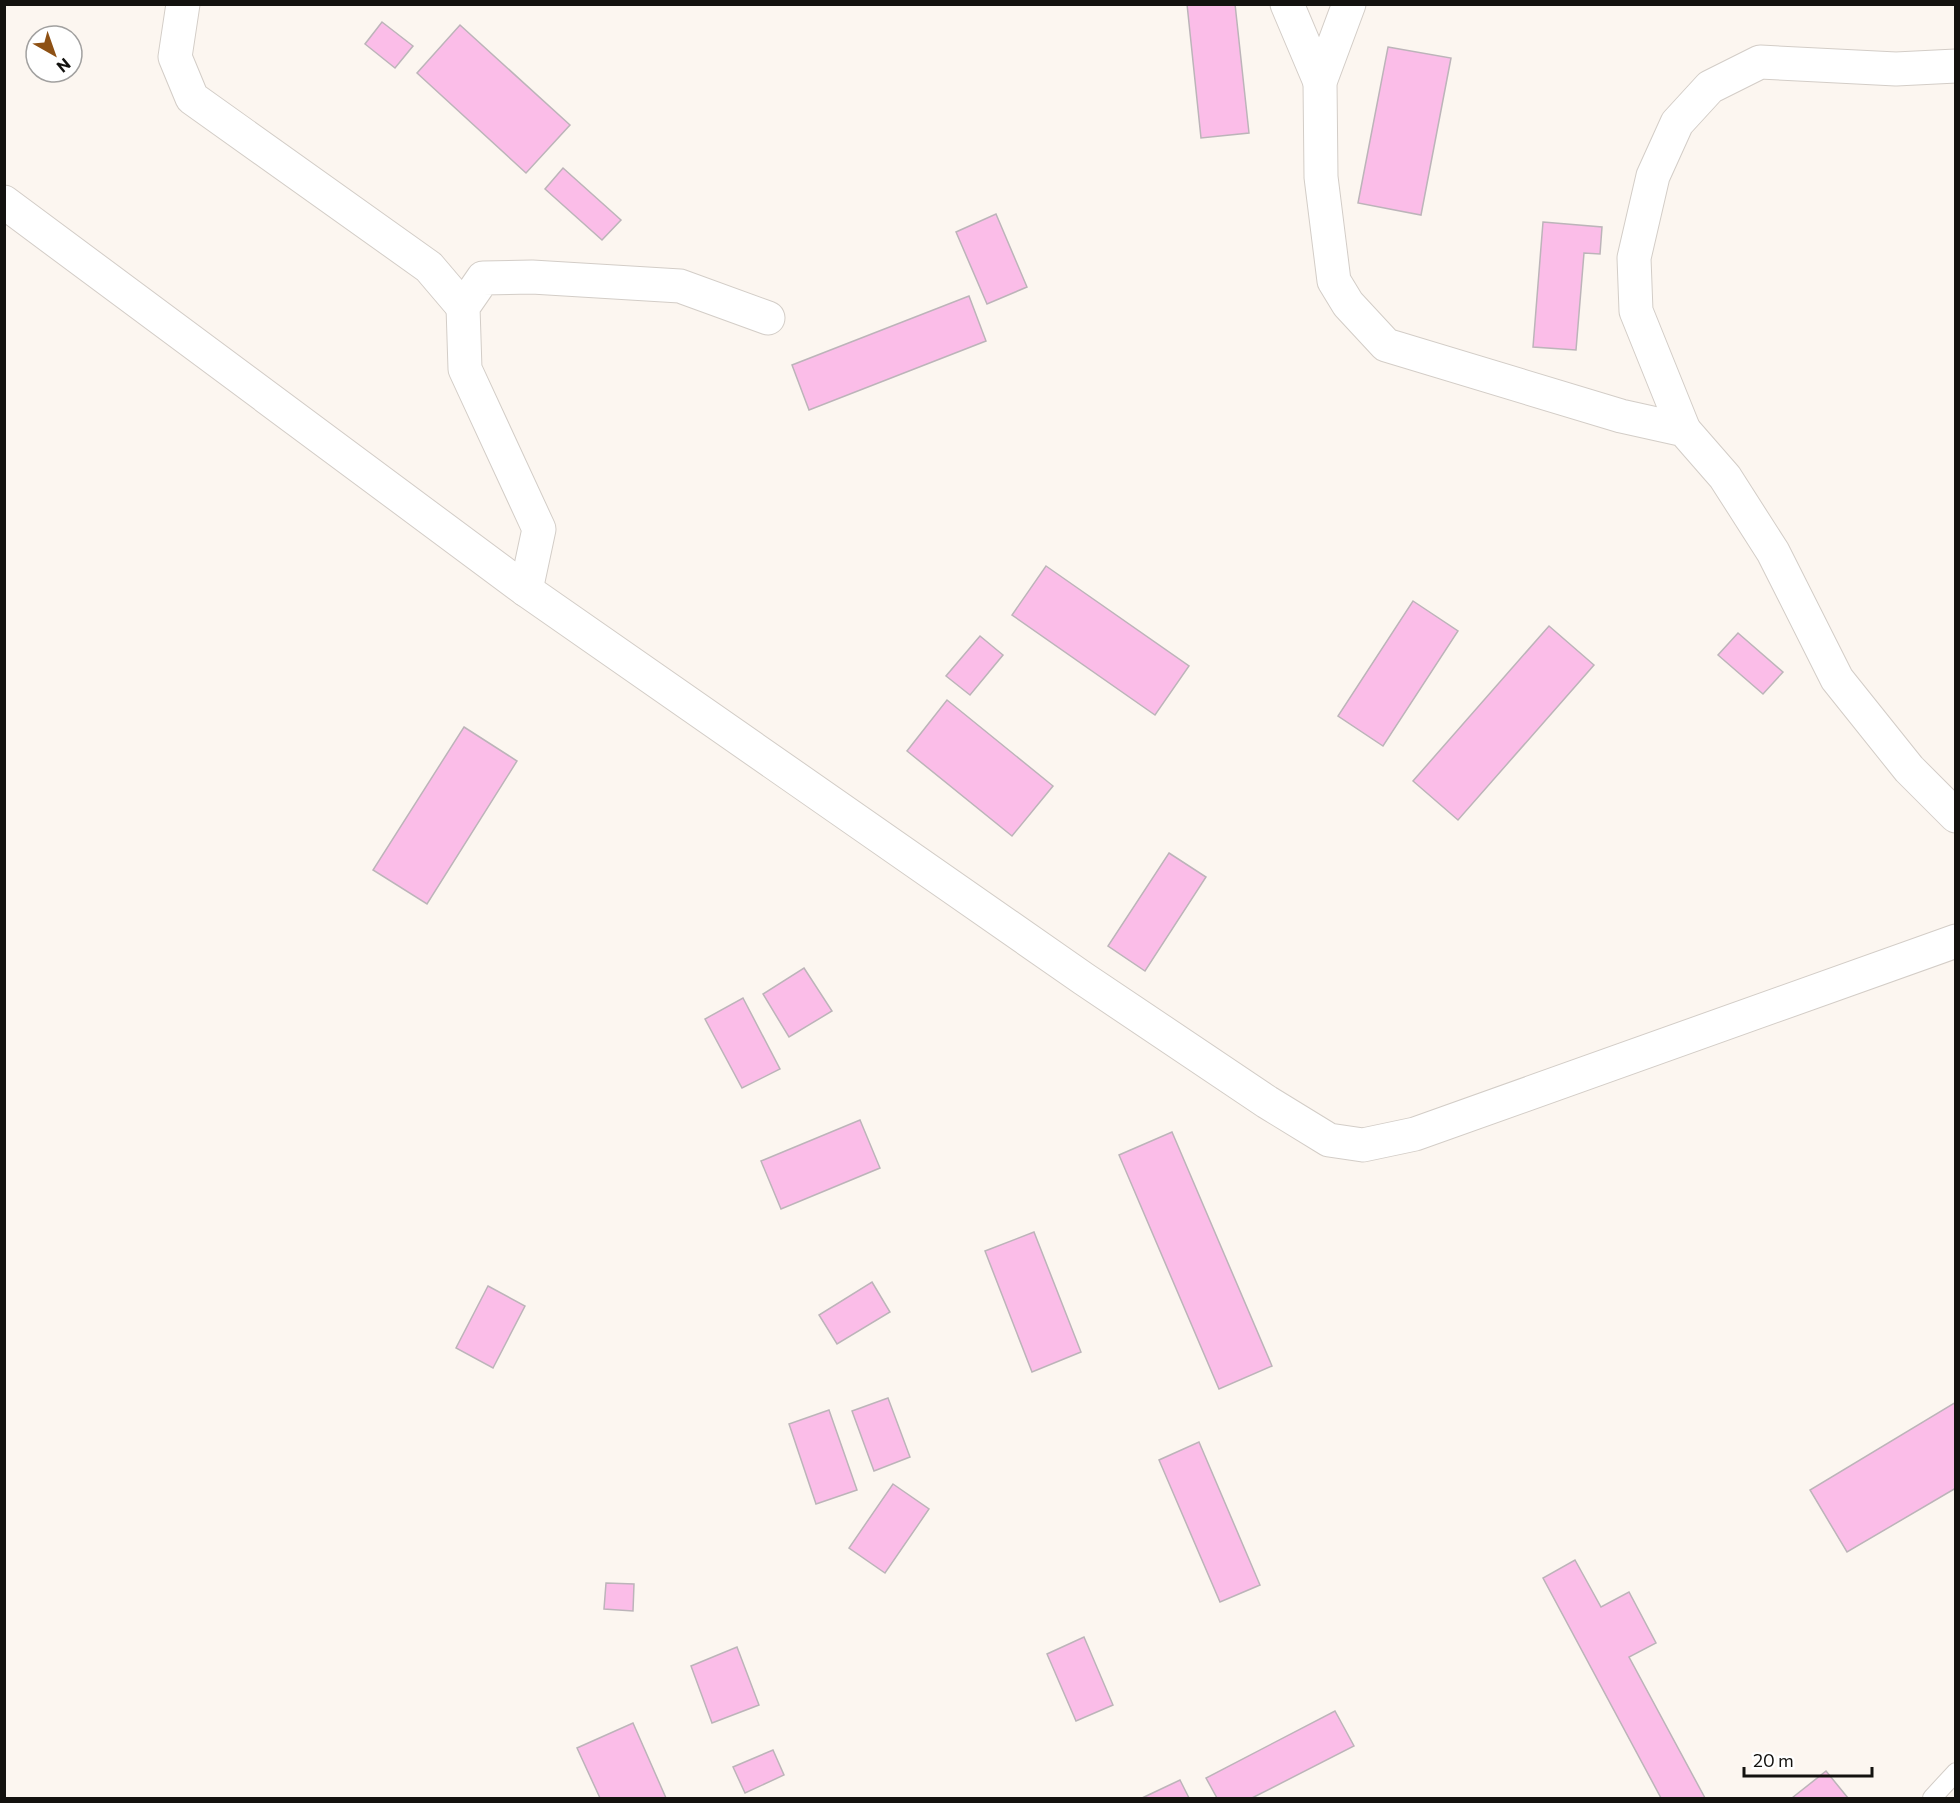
<svg xmlns="http://www.w3.org/2000/svg" width="1960" height="1803" font-family="Commissioner,sans-serif">
	<style>
		.building { fill: #fbbde8; stroke: #bcb4b9; stroke-width: 1.5 }
		.lines { fill: none; stroke-linecap: round; stroke-linejoin: round }
		.lane-casing { stroke: #d3cdc7; stroke-width: 20 }
		.street-casing { stroke: #d3cdc7; stroke-width: 35 }
		.lane { stroke: #fff; stroke-width: 18 }
		.street { stroke: #fff; stroke-width: 33 }
	</style>
	<rect width="100%" height="100%" fill="#fcf6f0"/>
	<!-- building -->
	<g class="building">
		<path d="M1187,4H1235L1249,133L1201,138Z"/>
		<path d="M382,22L413,46L395,68L365,44Z"/>
		<path d="M460,25L570,125L526,173L417,73Z"/>
		<path d="M1388,47L1451,58L1421,215L1358,203Z"/>
		<path d="M563,168L621,220L602,240L545,189Z"/>
		<path d="M996,214L1027,287L987,304L956,232Z"/>
		<path d="M1543,222L1602,227L1600,254L1584,253L1576,350L1533,347Z"/>
		<path d="M969,296L986,341L809,410L792,365Z"/>
		<path d="M1046,566L1189,666L1155,715L1012,615Z"/>
		<path d="M1413,601L1458,631L1383,746L1338,716Z"/>
		<path d="M1549,626L1594,665L1458,820L1413,781Z"/>
		<path d="M1738,633L1783,672L1763,694L1718,655Z"/>
		<path d="M980,636L1003,655L970,695L946,676Z"/>
		<path d="M947,700L1053,786L1012,836L907,751Z"/>
		<path d="M464,727L517,761L427,904L373,870Z"/>
		<path d="M1169,853L1206,877L1145,971L1108,946Z"/>
		<path d="M804,968L832,1011L789,1037L763,994Z"/>
		<path d="M743,998L780,1069L742,1088L705,1019Z"/>
		<path d="M860,1120L880,1168L781,1209L761,1161Z"/>
		<path d="M1172,1132L1272,1366L1219,1389L1119,1155Z"/>
		<path d="M1034,1232L1081,1352L1032,1372L985,1251Z"/>
		<path d="M872,1282L890,1312L837,1344L819,1315Z"/>
		<path d="M488,1286L525,1306L493,1368L456,1348Z"/>
		<path d="M888,1398L910,1457L874,1471L852,1411Z"/>
		<path d="M1956,1402V1488L1847,1552L1810,1490Z"/>
		<path d="M829,1410L857,1490L816,1504L789,1424Z"/>
		<path d="M1199,1442L1260,1585L1220,1602L1159,1460Z"/>
		<path d="M893,1484L929,1509L885,1573L849,1548Z"/>
		<path d="M1575,1560L1601,1607L1629,1592L1656,1643L1629,1657L1705,1798H1661L1543,1578Z"/>
		<path d="M606,1583L634,1584L633,1611L604,1609Z"/>
		<path d="M1084,1637L1113,1705L1076,1721L1047,1654Z"/>
		<path d="M737,1647L759,1705L712,1723L691,1666Z"/>
		<path d="M1335,1711L1354,1746L1252,1798H1217L1206,1778Z"/>
		<path d="M633,1723L666,1798H600L577,1748Z"/>
		<path d="M773,1750L784,1775L745,1793L733,1767Z"/>
		<path d="M1826,1771L1848,1798H1792Z"/>
		<path d="M1180,1780L1189,1798H1142Z"/>
	</g>
	<g class="lines">
		<defs>
			<path id="lane" d="M1932,1798L1956,1772"/>
			<g id="street">
				<path d="M183,4L175,57L192,98L429,267L463,307"/>
				<path d="M1287,4L1320,82"/>
				<path d="M1349,4L1320,82L1321,177L1334,281L1348,304L1386,345L1621,416L1684,430L1725,477L1773,552L1837,679L1909,769L1956,816"/>
				<path d="M4,202L526,590L1084,979L1267,1102L1329,1140L1363,1145L1415,1134L1956,941"/>
				<path d="M1684,430L1636,311L1634,258L1653,176L1677,123L1710,87L1760,62L1896,69L1956,66"/>
				<path d="M526,590L539,529L465,369L463,307L483,278L532,277L680,286L768,318"/>
			</g>
		</defs>
		<!-- lane casing -->
		<use href="#lane" class="lane-casing"/>
		<!-- street casing -->
		<use href="#street" class="street-casing"/>
		<!-- lane -->
		<use href="#lane" class="lane"/>
		<!-- street -->
		<use href="#street" class="street"/>
	</g>
	<!-- border -->
	<rect width="1960" height="1803" fill="none" stroke="#13120f" stroke-width="12"/>
	<!-- north arrow -->
	<g transform="translate(54 54) rotate(140)"><circle r="28" fill="#ffffff" stroke="#a1a09f" stroke-width="1.5"/>
	<path d="M0-4.5L10 22L0 15L-10 22Z" fill="#8e5114"/>
	<text y="-9" font-size="16" font-weight="bold" text-anchor="middle" fill="#13120f">N</text>
	</g>
	<!-- scale -->
	<path d="M1744 1767v9h128v-9" fill="none" stroke="#13120f" stroke-width="3"/>
	<text x="1753" y="1767" font-size="18" fill="#13120f" stroke="#ffffff" stroke-width="4.5" paint-order="stroke">20 m</text>
</svg>
